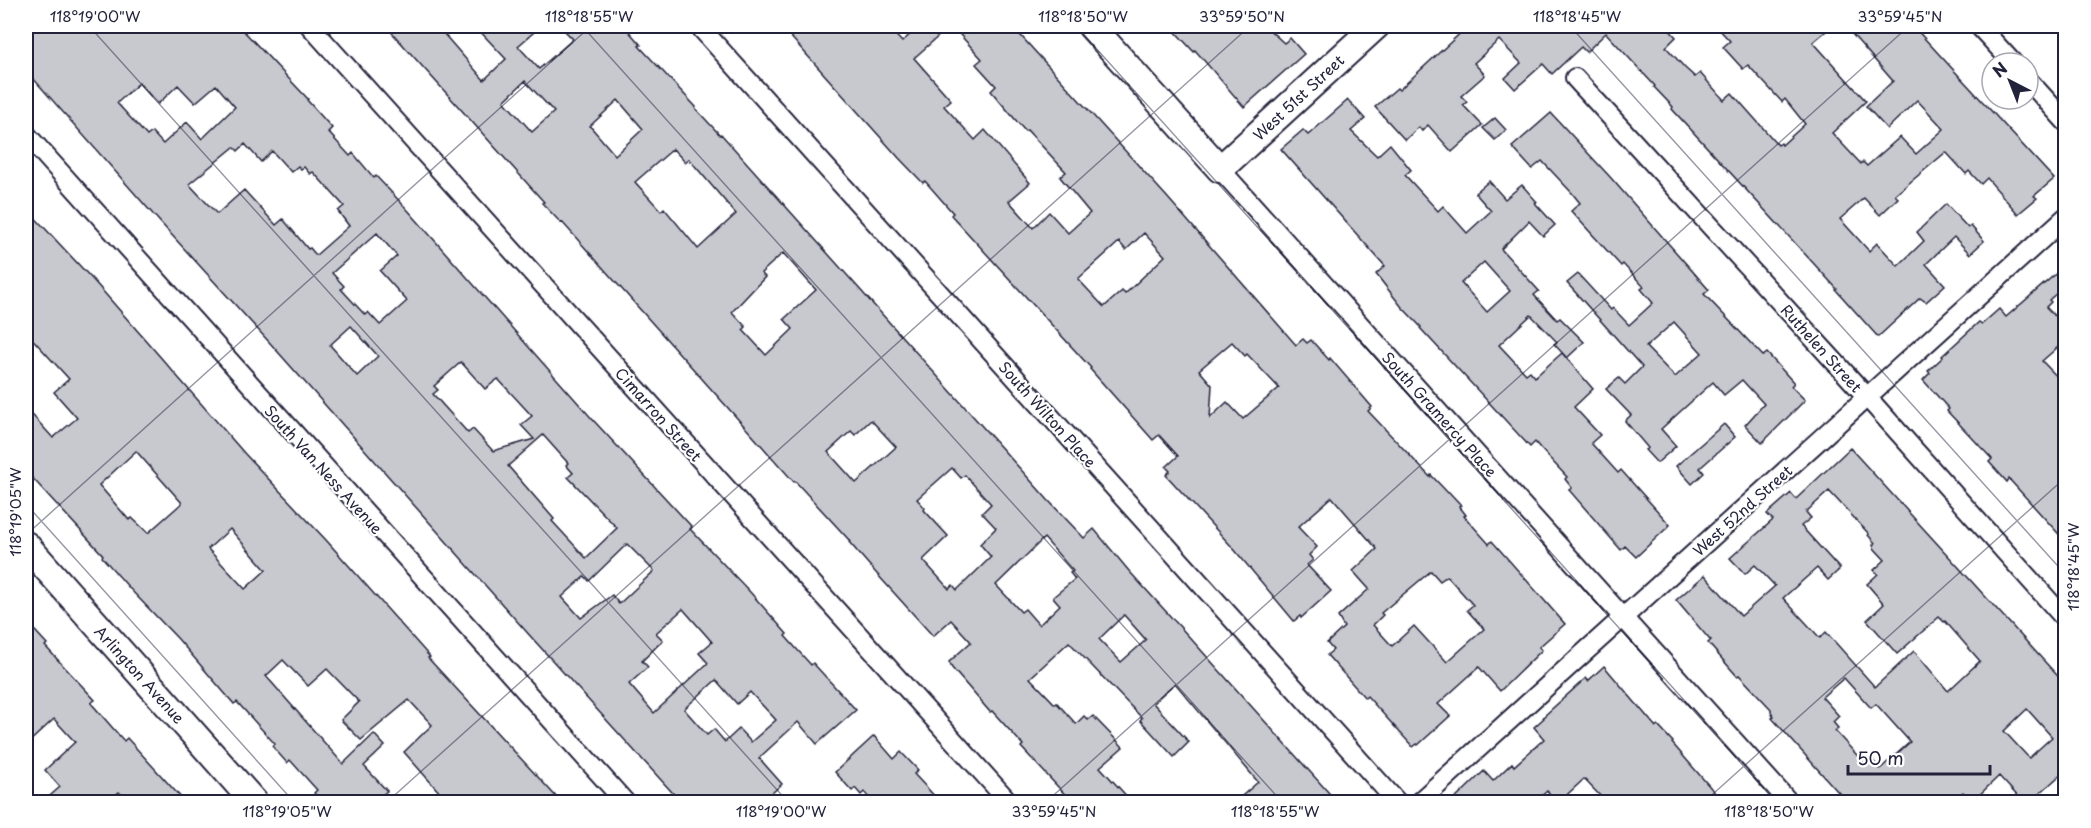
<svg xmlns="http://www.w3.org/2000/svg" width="2091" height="828" font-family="'Playpen Sans',sans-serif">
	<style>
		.building { fill: #c8c8cf; stroke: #22223b; stroke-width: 1.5; fill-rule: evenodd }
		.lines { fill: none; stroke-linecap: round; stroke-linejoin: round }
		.street-casing { stroke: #22223b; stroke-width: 22 }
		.secondary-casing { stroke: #22223b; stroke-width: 30 }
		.street { stroke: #fff; stroke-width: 18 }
		.secondary { stroke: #fff; stroke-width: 26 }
		.ticks { fill: none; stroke: #22223b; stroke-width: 1.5; stroke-opacity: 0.45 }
		.labels { text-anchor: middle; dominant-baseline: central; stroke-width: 4.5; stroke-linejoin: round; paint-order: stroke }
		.street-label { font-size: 15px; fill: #22223b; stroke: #fff }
		.neatline { fill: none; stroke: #22223b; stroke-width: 2 }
		.ticks-label { font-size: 15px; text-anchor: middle; fill: #22223b }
	</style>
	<rect width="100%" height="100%" fill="#fff"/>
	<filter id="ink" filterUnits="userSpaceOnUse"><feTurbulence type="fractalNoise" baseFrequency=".0167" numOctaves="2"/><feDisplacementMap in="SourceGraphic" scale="12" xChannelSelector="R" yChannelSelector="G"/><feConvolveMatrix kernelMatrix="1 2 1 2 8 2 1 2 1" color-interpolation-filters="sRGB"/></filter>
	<g filter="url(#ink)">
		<!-- building -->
		<g class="building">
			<path d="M26,26H239L308,99L307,100L332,128L328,132L350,156L353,153L374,178L376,176L406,208L594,421L692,527L690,529L750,592L787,634L785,636L811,665L813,663L856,710L817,744L798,722L759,758L782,784L762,802H681L532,638L270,343L159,221L32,77L26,83ZM139,83L158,104L178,85L195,103L216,85L235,107L202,139L187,122L163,144L152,132L147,136L117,103ZM245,144L261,162L272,151L291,172L298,166L301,169L304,167L310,174L313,172L344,206L338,211L349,226L316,255L310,248L308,249L283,219L276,225L244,190L217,214L189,184L234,147L238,151ZM377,233L397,256L380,271L407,301L380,325L368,312L365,315L341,289L344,286L332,273ZM351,326L378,356L357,376L330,345ZM461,362L485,389L498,379L532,416L521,425L534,439L493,451L473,429L468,433L433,394L438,390L434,386ZM543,435L568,463L566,465L573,473L568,477L617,528L586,558L552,521L554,519L508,466ZM627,544L654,571L619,604L612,595L581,618L562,597L585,576L589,581ZM683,609L712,642L699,653L708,663L654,713L629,684L648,667L642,661L663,640L656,633ZM716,680L737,704L750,692L776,720L751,742L739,729L725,742L714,729L707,735L684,709Z"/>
			<path d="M386,26H437L484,80L506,59L475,26H541L518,46L539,69L573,39L560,26H624L641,45L639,46L696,107L695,108L720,135L721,134L1048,500L1084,538L1094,529L1129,571L1192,640L1337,802H1235L1258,782L1175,683L1153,703L1189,742L1174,757L1140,720L1142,718L1069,642L1030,678L1055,704L1057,703L1076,724L1084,716L1088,720L1093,716L1123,747L1100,767L1132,802H1072L1021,747L1023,745L992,711L990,712L952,668L949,662L971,642L951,620L933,636L876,573L849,542L850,541L795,481L794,482L562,222L561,223L542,203L544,202ZM525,81L554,112L532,132L504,101ZM618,100L643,129L615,155L590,126ZM673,149L685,162L689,159L736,214L698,249L664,208L661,211L635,182ZM783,253L816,290L784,319L793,329L766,355L743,330L746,327L732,312L765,277L761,273ZM871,420L896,447L856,483L828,452L851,431L855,435ZM952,468L961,478L965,475L991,504L982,513L996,528L980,544L991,557L957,590L953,585L949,589L923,560L948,536L924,510L925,508L917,499ZM1044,538L1073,571L1070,573L1075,579L1053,597L1060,605L1039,625L1025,609L1021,612L996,585ZM1124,615L1146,640L1121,662L1099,639Z"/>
			<path d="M781,26H887L902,42L919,26H950L914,58L951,100L944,106L975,140L985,130L1030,183L1009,201L1033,228L1049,212L1068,233L1090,213L1060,177L1066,172L1027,130L1025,131L991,91L996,86L976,64L982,59L952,26H1012L1167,197L1296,345L1303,339L1307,343L1311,340L1329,360L1330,358L1372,407L1368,411L1430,477L1431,475L1448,493L1449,492L1461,505L1459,506L1466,515L1464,516L1489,544L1492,541L1565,624L1539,647L1542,650L1500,691L1479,667L1438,704L1450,716L1418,745L1417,744L1413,747L1367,696L1365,698L1327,655L1333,650L1327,643L1344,627L1338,617L1369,589L1353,571L1377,549L1332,497L1298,527L1317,547L1309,555L1313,560L1307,565L1331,591L1301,618L1300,616L1294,621L1233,548L1166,475L1170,471L1166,467L1178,456L1159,435L1153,440L1090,369L1091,368L951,215L953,213L925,181L923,183L899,158ZM1144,233L1165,256L1125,294L1122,291L1104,307L1078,279L1119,242L1126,250ZM1232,342L1245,356L1247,354L1279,388L1243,419L1227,402L1210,418L1212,385L1199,370ZM1431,571L1440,581L1447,576L1473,605L1467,610L1484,629L1447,662L1414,626L1392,646L1373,625L1383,615L1381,613Z"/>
			<path d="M1170,26H1265L1284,43L1290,38L1304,54L1244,107L1195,50L1194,52Z"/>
			<path d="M1468,26H1666L1676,37L1666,47L1685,68L1695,77L1700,73L1724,100L1732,93L1778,145L1781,143L1782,145L1805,124L1785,99L1782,102L1748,65L1743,69L1723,47L1730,41L1716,26H1832L1813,42L1866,101L1832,133L1861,164L1863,162L1867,166L1900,137L1916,154L1944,129L1917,100L1887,129L1866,106L1893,81L1845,26H1913L2054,179L2034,196L2037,198L2018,214L1987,178L1981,184L1969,171L1966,174L1946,152L1895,195L1898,198L1880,215L1864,198L1840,219L1869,251L1877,243L1898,266L1924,241L1917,232L1946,204L1968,228L1971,226L1984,241L1970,254L1954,237L1926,264L1945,285L1926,302L1920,298L1878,337L1836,290L1837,289L1672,109L1673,107L1654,87L1655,86L1606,33L1586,52L1581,47L1552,74L1543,64L1515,89L1505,78L1521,63L1499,40L1474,63L1485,75L1461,96L1467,102L1463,105L1482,125L1452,152L1428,125L1422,131L1419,127L1405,140L1375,107L1397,88L1399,90Z"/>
			<path d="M1348,100L1365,119L1351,131L1377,156L1390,144L1411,170L1405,175L1438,211L1443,206L1467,233L1491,211L1475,193L1489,181L1505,199L1522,185L1537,202L1535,203L1555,225L1543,236L1529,221L1501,249L1539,291L1534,295L1557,320L1560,318L1584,342L1567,358L1554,344L1557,342L1531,315L1499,345L1526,374L1530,371L1535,377L1562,353L1593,389L1574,407L1600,435L1591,443L1618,473L1621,470L1670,525L1636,557L1625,546L1621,550L1569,490L1572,488L1565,479L1567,477L1540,448L1535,442L1530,447L1420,328L1421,327L1401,306L1376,274L1385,266L1281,149L1303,130L1308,135ZM1484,262L1510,291L1487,312L1461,283Z"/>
			<path d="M1551,113L1611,178L1709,290L1704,294L1763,356L1767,353L1794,383L1791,386L1805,400L1762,443L1745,425L1764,404L1742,380L1724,395L1713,382L1661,429L1676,446L1657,463L1645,450L1648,448L1625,421L1631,415L1606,389L1619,378L1625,384L1642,367L1567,283L1578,274L1611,310L1613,308L1629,325L1653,303L1641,289L1644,287L1623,264L1621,266L1571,211L1580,203L1572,193L1542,161L1532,169L1512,147ZM1674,322L1702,353L1675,377L1646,347Z"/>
			<path d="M1495,118L1506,130L1495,140L1483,128Z"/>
			<path d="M26,208L94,281L245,454L326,540L430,657L428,658L561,802H448L404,752L432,725L409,700L361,740L341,720L359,702L327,669L308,686L283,660L266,676L343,764L374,734L385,746L364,766L387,791L373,802H322L314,793L317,790L290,760L287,763L272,746L275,744L237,702L234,704L178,639L131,590L102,557L103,555L26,471V408L53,438L77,418L54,392L69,379L26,332ZM136,451L182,503L148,533L132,518L129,520L99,485ZM230,529L266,570L245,589L208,549Z"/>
			<path d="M2066,265V285L2049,300L2051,302L2046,307L2066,328V340L2042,361L2066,386V542L2009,479L2007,482L1989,462L1992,459L1947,411L1949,409L1923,380L1930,373L1928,371L1943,357L1942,356L1979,322L1982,324L1999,309L2006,317Z"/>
			<path d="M1724,424L1735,437L1700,468L1704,473L1692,484L1676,466Z"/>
			<path d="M1850,448L2066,685V770L2030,802H2023L1999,776L1972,802L1963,792L1951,802H1847L1772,718L1774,716L1771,712V709L1739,675L1737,676L1708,643L1711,640L1709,639L1676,600L1705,575L1741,616L1775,586L1755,565L1745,574L1730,558L1773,520L1767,514L1791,493L1796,499ZM1829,491L1869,534L1868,535L1875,543L1873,545L1874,548L1885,560L1874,570L1878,574L1867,584L1884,604L1867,620L1897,654L1939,617L1944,622L1945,621L1980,661L1948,691L1914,651L1875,687L1826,632L1820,638L1783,598L1817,568L1828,580L1840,569L1801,526L1811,518L1806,512ZM1844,678L1871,708L1876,704L1910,742L1880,769L1871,758L1865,764L1835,731L1838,728L1833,722L1839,716L1822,697ZM2027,709L2052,737L2029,758L2004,731Z"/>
			<path d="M26,621L47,644L45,646L95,700L91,703L104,718L124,741L127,738L185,802H129L119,792L107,802H43L60,787L45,770L75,742L54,719L26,745Z"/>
			<path d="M1604,666L1656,727L1658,726L1673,742L1672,743L1723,802H1674L1666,794L1657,802H1606L1584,779L1559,802L1547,791L1535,802H1452L1484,771L1493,781L1512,763L1514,766L1544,739L1534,727L1544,718L1543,717L1586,678L1588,681Z"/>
			<path d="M874,736L894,759L901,752L918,770L914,774L940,802H873L864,792L861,795L855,788L852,791L835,772Z"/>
		</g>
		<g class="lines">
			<defs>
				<g id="street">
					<path d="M310,26L1009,802"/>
					<path d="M699,26L1397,802"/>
					<path d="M1979,26L2013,63"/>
					<path d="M1575,78L1867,397L2066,620"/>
					<path d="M2028,80L2066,122"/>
					<path d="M26,134L625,802"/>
					<path d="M1220,169L1789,802"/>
					<path d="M1419,802L2066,217"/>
				</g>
				<g id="secondary">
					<path d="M1091,26L1220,169L1376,26"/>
					<path d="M26,545L254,802"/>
				</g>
			</defs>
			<!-- street casing -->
			<use href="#street" class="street-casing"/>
			<!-- secondary casing -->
			<use href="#secondary" class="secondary-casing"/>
			<!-- street -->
			<use href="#street" class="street"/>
			<!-- secondary -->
			<use href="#secondary" class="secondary"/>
		</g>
	</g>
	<!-- ticks -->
	<path class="ticks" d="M89,26L788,802M582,26L1282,802M1076,26L1776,802M1570,26L2066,575M2064,26L2066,27M26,504L294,802M26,535L591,26M387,802L1250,26M1046,802L1909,26M1704,802L2066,477"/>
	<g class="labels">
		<!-- street labels -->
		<g class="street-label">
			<text transform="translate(1298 97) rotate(-43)">West 51st Street</text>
			<text transform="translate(1822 348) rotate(48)">Ruthelen Street</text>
			<text transform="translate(659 414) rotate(48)">Cimarron Street</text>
			<text transform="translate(1048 414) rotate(48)">South Wilton Place</text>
			<text transform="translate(1440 414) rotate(48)">South Gramercy Place</text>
			<text transform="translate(324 469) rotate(48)">South Van Ness Avenue</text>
			<text transform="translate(1742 510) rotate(-42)">West 52nd Street</text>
			<text transform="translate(140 674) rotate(48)">Arlington Avenue</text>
		</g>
	</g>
	<!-- margin -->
	<rect width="2091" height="828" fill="none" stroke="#fff" stroke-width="66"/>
	<!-- north arrow -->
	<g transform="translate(2010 81) rotate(318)"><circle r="28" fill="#ffffff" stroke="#a7a7b1" stroke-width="1.5"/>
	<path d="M0-4.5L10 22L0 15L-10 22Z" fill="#22223b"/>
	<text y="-9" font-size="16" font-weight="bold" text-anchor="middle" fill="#22223b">N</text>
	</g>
	<!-- scale -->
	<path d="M1848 765v9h142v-9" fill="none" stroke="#22223b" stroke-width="3"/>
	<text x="1857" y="765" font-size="18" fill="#22223b" stroke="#ffffff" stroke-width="4.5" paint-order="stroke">50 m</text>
	<rect x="33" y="33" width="2025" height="762" class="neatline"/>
	<g class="ticks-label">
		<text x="95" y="22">118°19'00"W</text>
		<text x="589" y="22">118°18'55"W</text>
		<text x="1083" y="22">118°18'50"W</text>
		<text x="1242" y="22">33°59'50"N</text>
		<text x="1577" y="22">118°18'45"W</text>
		<text x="1900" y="22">33°59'45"N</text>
		<text transform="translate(16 512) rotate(-90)" y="5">118°19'05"W</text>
		<text transform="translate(2074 567) rotate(-90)" y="5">118°18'45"W</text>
		<text x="287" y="817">118°19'05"W</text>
		<text x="781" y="817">118°19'00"W</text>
		<text x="1054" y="817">33°59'45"N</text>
		<text x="1275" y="817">118°18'55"W</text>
		<text x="1769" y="817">118°18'50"W</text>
	</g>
</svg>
